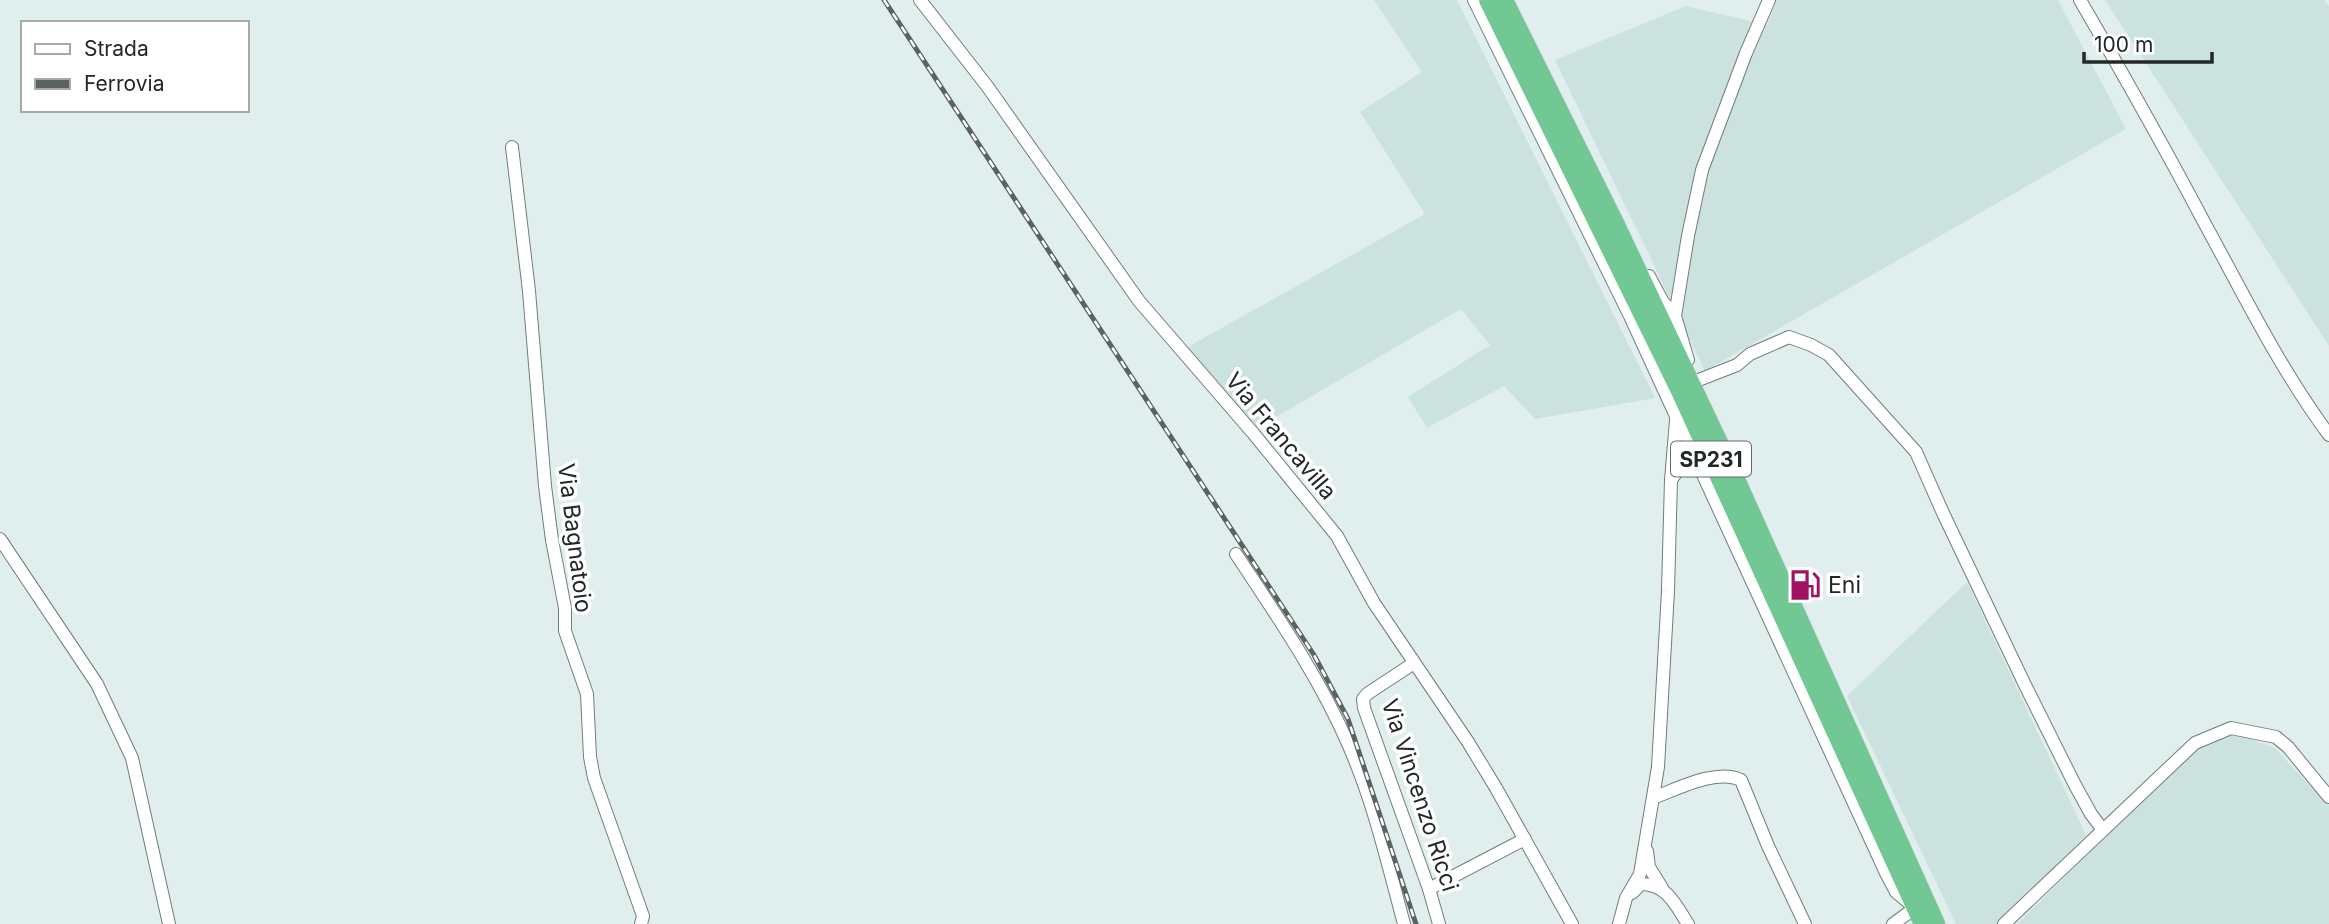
<svg xmlns="http://www.w3.org/2000/svg" width="2329" height="924" font-family="Inter,sans-serif">
	<style>
		.built { fill: #cbe2df }
		.lines { fill: none; stroke-linecap: round; stroke-linejoin: round }
		.minor-casing { stroke: #707d7b; stroke-width: 14 }
		.highway-casing { stroke: #cacbcb; stroke-width: 19 }
		.minor { stroke: #fff; stroke-width: 12 }
		.highway { stroke: #71c895; stroke-width: 18 }
		.rail-casing { stroke: #5a6262; stroke-width: 5 }
		.rail { stroke: #fff; stroke-width: 2.5; stroke-dasharray: 8; stroke-linecap: butt }
		.labels { text-anchor: middle; dominant-baseline: central; stroke-width: 7; stroke-linejoin: round; paint-order: stroke }
		.shield { fill: #fff; stroke: #646868; stroke-width: 2 }
		.shield-label { font-size: 21px; font-weight: bold; fill: #222727 }
		.street-label { font-size: 23px; fill: #222727; stroke: #fff }
		.poi-label { font-size: 23px; fill: #222727; stroke: #fff; text-anchor: start }
	</style>
	<rect width="100%" height="100%" fill="#e0efed"/>
	<!-- built -->
	<g class="built">
		<path d="M1374,0H1457L1655,398L1535,419L1504,386L1427,428L1408,397L1490,345L1461,309L1252,431L1186,348L1425,214L1360,112L1422,72Z"/>
		<path d="M1777,0H2058L2126,129L1705,371L1555,60L1686,6L1767,25Z"/>
		<path d="M2105,0H2324L2329,6V346Z"/>
		<path d="M1967,582L2086,835L1997,924H1956L1847,696Z"/>
		<path d="M2232,732L2275,748L2329,806V924H2017L2182,761L2207,742Z"/>
	</g>
	<g class="lines">
		<defs>
			<g id="minor">
				<path d="M920,0L987,86L1139,301L1253,433L1337,536L1374,603L1468,742L1496,788L1572,924"/>
				<path d="M1474,0L1630,316L1886,873L1896,892L1915,908L1893,924"/>
				<path d="M2080,0C2123,74 2165,148 2205,224C2244,295 2280,369 2329,435"/>
				<path d="M512,147L529,291L545,486L552,540L565,608V631L587,694L590,757L594,778L643,916L641,924"/>
				<path d="M1649,276L1663,302L1675,316"/>
				<path d="M1688,360L1675,316L1688,236L1702,170L1746,53L1769,0"/>
				<path d="M1696,381L1737,365L1750,354L1789,337L1811,345L1829,355L1916,452L1943,513L2025,685L2075,785L2091,814L2103,830"/>
				<path d="M1671,480C1681,465 1688,462 1703,473"/>
				<path d="M0,539L97,684L132,758L169,924"/>
				<path d="M1236,554C1277,616 1320,678 1349,746C1374,803 1388,865 1404,924"/>
				<path d="M1414,663L1367,694L1363,699L1364,708L1429,889L1439,924"/>
				<path d="M1653,798C1677,789 1717,768 1741,780L1768,846L1805,924"/>
				<path d="M1647,851L1649,867L1662,888"/>
				<path d="M1429,889L1525,839"/>
				<path d="M1632,893L1641,884C1667,884 1675,904 1688,924"/>
				<path d="M1619,924L1626,898L1640,874L1658,767L1668,591L1671,480L1676,420"/>
				<path d="M2004,924L2195,743L2231,728L2276,737L2288,747L2329,797"/>
			</g>
			<g id="highway">
				<path d="M1488,0L1680,391L1923,924"/>
				<path d="M1504,0L1615,223L1730,466L1936,924"/>
			</g>
		</defs>
		<!-- minor casing -->
		<use href="#minor" class="minor-casing"/>
		<!-- highway casing -->
		<use href="#highway" class="highway-casing"/>
		<!-- minor -->
		<use href="#minor" class="minor"/>
		<!-- highway -->
		<use href="#highway" class="highway"/>
		<defs>
			<path id="rail" d="M884,0L1314,655L1348,719L1416,924"/>
		</defs>
		<!-- rail casing -->
		<use href="#rail" class="rail-casing"/>
		<!-- rail -->
		<use href="#rail" class="rail"/>
	</g>
	<!-- icons -->
	<defs>
		<symbol id="fuel-bare" viewBox="-9 -9 18 18"><path d="M-5.5-6h7V0h2V4h1.3V-2.5L3-4.5l.8-.8L6-3V5H2.5V1h-1V6h-7ZM-4.2-4.7v3.2H.2V-4.7Z" fill="#9e125f" stroke="#fff" stroke-width="2.5" paint-order="stroke"/></symbol>
	</defs>
	<g fill-rule="evenodd">
		<use href="#fuel-bare" x="1783" y="563" width="44" height="44"/>
	</g>
	<g class="labels">
		<!-- shield labels -->
		<rect class="shield" x="1671" y="441.5" width="80" height="35" rx="5"/>
		<g class="shield-label">
			<text x="1711" y="459">SP231</text>
		</g>
		<!-- street labels -->
		<g class="street-label">
			<text transform="translate(1281 436) rotate(50)">Via Francavilla</text>
			<text transform="translate(575 538) rotate(83)">Via Bagnatoio</text>
			<text transform="translate(1420 795) rotate(72)">Via Vincenzo Ricci</text>
		</g>
		<!-- poi labels -->
		<g class="poi-label">
			<text x="1828" y="585">Eni</text>
		</g>
	</g>
	<!-- legend -->
	<rect x="21" y="21" width="228" height="91" fill="#ffffff" stroke="#a7a9a9" stroke-width="2"/>
	<rect x="35" y="44" width="35" height="10" fill="#ffffff" stroke="#a7a9a9" stroke-width="2"/>
	<text x="84" y="56" font-size="21" fill="#222727">Strada</text>
	<rect x="35" y="79" width="35" height="10" fill="#5a6262" stroke="#a7a9a9" stroke-width="2"/>
	<text x="84" y="91" font-size="21" fill="#222727">Ferrovia</text>
	<!-- scale -->
	<path d="M2084 52v10h128v-10" fill="none" stroke="#222727" stroke-width="3.5"/>
	<text x="2094" y="52" font-size="21" fill="#222727" stroke="#ffffff" stroke-width="5" paint-order="stroke">100 m</text>
</svg>
